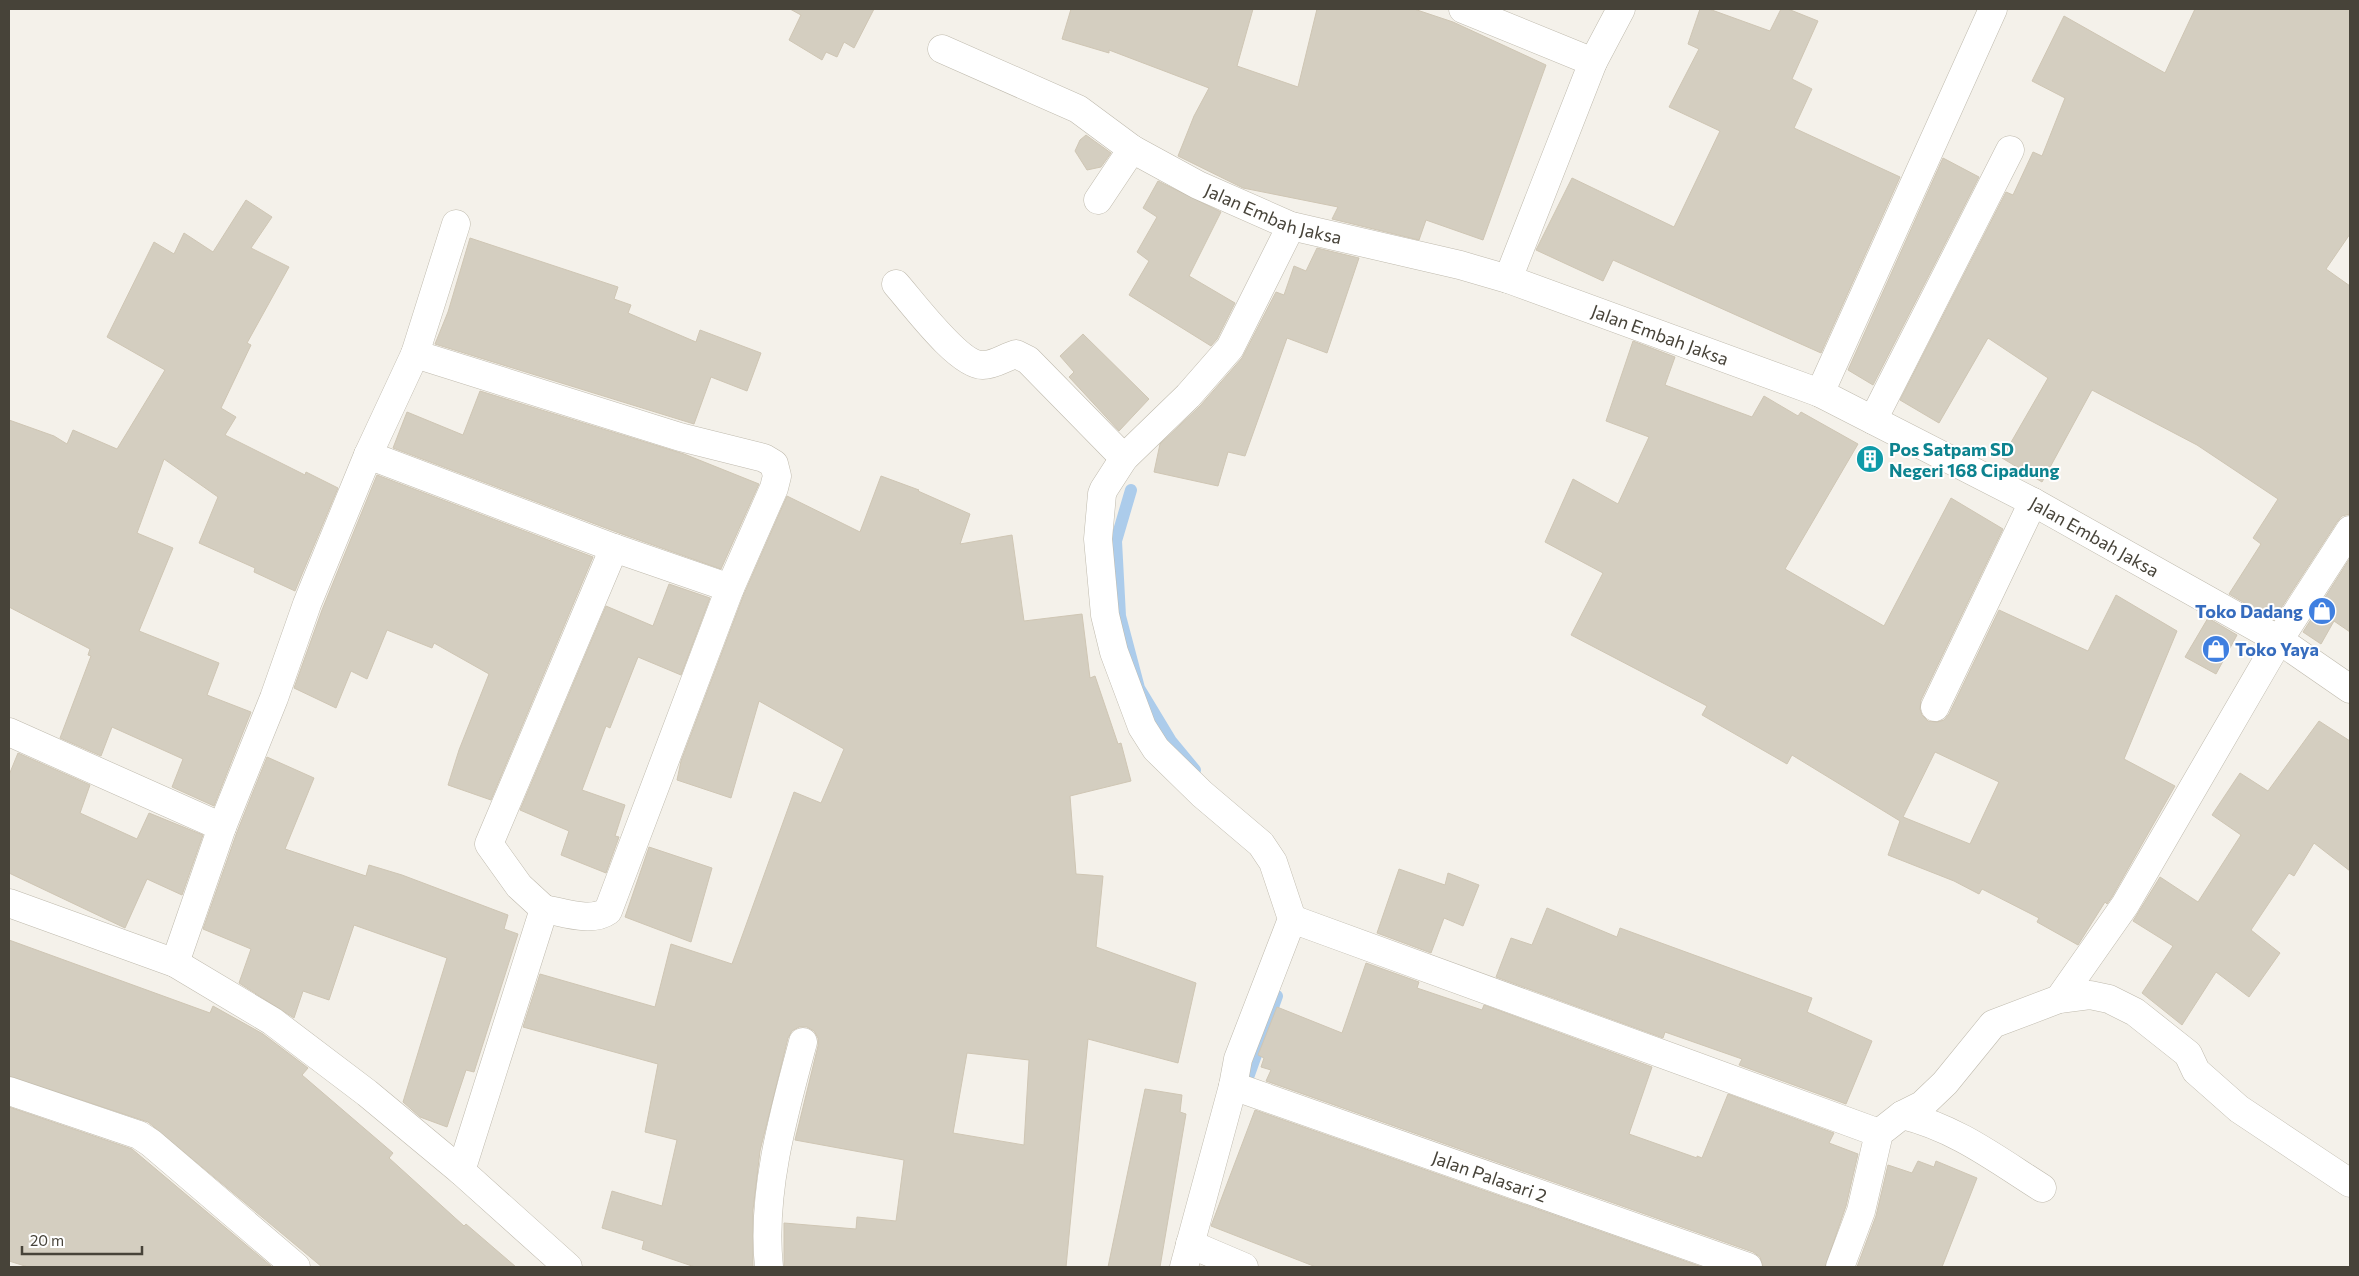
<svg xmlns="http://www.w3.org/2000/svg" width="2359" height="1276" font-family="Commissioner,sans-serif">
	<style>
		.lines { fill: none; stroke-linecap: round; stroke-linejoin: round }
		.stream { stroke: #accceb; stroke-width: 12 }
		.building { fill: #d4cec0; stroke: #cfc6b4; fill-rule: evenodd }
		.minor-casing { stroke: #bfbaad; stroke-width: 29 }
		.minor { stroke: #fff; stroke-width: 28 }
		.labels { text-anchor: middle; dominant-baseline: central; stroke-width: 4; stroke-linejoin: round; paint-order: stroke }
		.street-label { font-size: 18px; fill: #474339; stroke: #fff }
		.culture-label { font-size: 18px; font-weight: bold; fill: #0d838f; stroke: #fff; text-anchor: start }
		.shop-label { font-size: 18px; font-weight: bold; fill: #366cbe; stroke: #fff; text-anchor: end }
	</style>
	<rect width="100%" height="100%" fill="#f4f1ea"/>
	<g class="lines">
		<!-- stream -->
		<g class="stream">
			<path d="M1131,490L1116,541L1120,616L1139,688L1171,741L1195,770"/>
			<path d="M1245,1086L1277,996"/>
		</g>
	</g>
	<!-- building -->
	<g class="building">
		<path d="M790,9H874L854,48L844,42L837,57L826,52L822,60L789,40L801,15Z"/>
		<path d="M1071,9H1253L1237,66L1298,87L1317,9H1414L1453,22L1546,65L1483,240L1426,220L1419,240L1332,219L1338,207L1243,188L1178,156L1194,116L1209,88L1109,50V53L1062,39Z"/>
		<path d="M1700,9H1709L1770,31L1781,9H1788L1818,21L1792,79L1812,89L1794,128L1900,177L1821,353L1613,260L1603,281L1536,250L1572,178L1674,227L1720,131L1669,107L1699,49L1688,44Z"/>
		<path d="M2195,9H2350V234L2326,269L2350,286V514L2342,516L2337,522L2276,616L2272,613L2269,617L2229,594L2261,544L2253,538L2278,499L2197,445L2092,390L2042,482L2002,458L2048,378L1988,338L1939,423L1900,400L2006,192L2013,195L2033,152L2042,156L2065,98L2032,81L2064,16L2165,73Z"/>
		<path d="M1086,135L1111,153L1101,167L1087,170L1075,151L1080,140Z"/>
		<path d="M1943,158L1979,177L1873,385L1848,370Z"/>
		<path d="M1158,181L1221,212L1189,276L1235,303L1217,339L1211,346L1129,295L1149,261L1137,252L1157,217L1143,208Z"/>
		<path d="M246,200L272,217L251,248L289,267L247,343L251,345L221,408L236,417L225,435L305,475L306,472L338,488L295,591L254,572L255,568L199,543L218,497L164,459L137,533L173,548L139,631L219,663L207,695L251,712L214,806L172,787L183,759L112,727L101,756L60,738L91,656L88,655L90,649L9,607V420L54,436L67,444L73,430L117,449L165,370L107,337L154,242L174,254L184,233L213,252Z"/>
		<path d="M470,238L618,287L614,299L631,305L628,313L696,342L700,330L761,353L747,391L711,377L694,424L435,344L448,312Z"/>
		<path d="M1317,248L1359,258L1327,353L1287,338L1245,456L1228,452L1218,486L1154,472L1160,444L1200,406L1242,358L1276,292L1284,295L1294,266L1306,271Z"/>
		<path d="M1083,334L1149,399L1119,431L1069,377L1074,372L1060,356Z"/>
		<path d="M1633,341L1675,357L1665,385L1752,417L1764,396L1798,416L1801,412L1858,444L1785,569L1884,626L1951,498L2003,529L1921,700L1920,709L1922,715L1928,721L1937,722L1944,720L1949,714L1999,610L2088,651L2116,595L2177,631L2124,759L2175,786L2112,897L2107,904L2105,902L2078,945L2037,922L2039,918L1982,889L1979,894L1954,881L1888,855L1900,821L1792,755L1787,764L1702,715L1707,706L1571,635L1603,573L1545,542L1573,479L1618,504L1649,437L1606,421ZM1935,752L1999,782L1970,844L1903,817Z"/>
		<path d="M480,391L684,454L759,484L721,569L619,533L393,448L407,412L463,435Z"/>
		<path d="M377,475L593,557L491,800L448,785L459,750L489,674L434,643L432,648L387,630L367,679L351,671L336,708L294,688L322,610Z"/>
		<path d="M881,476L919,490L918,491L970,514L960,544L1012,535L1024,621L1082,614L1090,678L1095,676L1118,744L1121,743L1131,781L1070,796L1076,874L1103,876L1096,947L1196,983L1178,1063L1088,1039L1066,1267H784V1223L856,1229L857,1217L896,1221L904,1160L795,1140L818,1046V1038L814,1031L807,1027H799L792,1031L788,1038L760,1151L753,1210V1267H695L642,1249L644,1241L602,1228L612,1191L662,1206L677,1140L645,1132L658,1064L523,1027L540,974L655,1007L671,944L732,964L794,792L821,803L844,749L759,701L731,798L677,780L681,761L744,594L787,496L860,532ZM967,1053L1029,1060L1024,1145L953,1133Z"/>
		<path d="M2350,558V632L2334,621L2321,644L2303,632Z"/>
		<path d="M669,584L710,598L681,675L638,657L610,728L606,726L582,790L625,805L615,836L619,837L606,873L561,855L569,831L520,810L606,606L653,626Z"/>
		<path d="M2208,618L2237,635L2216,674L2185,657Z"/>
		<path d="M2319,721L2350,741V871L2314,843L2294,876L2289,873L2251,930L2280,953L2249,997L2216,972L2182,1025L2142,993L2173,946L2133,921L2160,877L2198,902L2241,835L2212,815L2240,773L2268,791Z"/>
		<path d="M18,753L90,785L80,813L137,839L149,813L203,835L182,895L147,879L125,928L9,873V775Z"/>
		<path d="M267,757L314,778L285,849L366,876L369,865L402,875L508,915L504,929L518,934L474,1072L466,1070L447,1127L420,1117L403,1102L447,958L354,925L329,1000L303,991L294,1018L239,983L251,949L203,929L237,832Z"/>
		<path d="M649,847L712,868L691,942L625,917Z"/>
		<path d="M1399,869L1445,885L1448,873L1479,885L1463,926L1444,918L1431,953L1377,933Z"/>
		<path d="M1547,908L1617,937L1620,928L1812,998L1807,1012L1872,1041L1846,1104L1739,1065L1742,1059L1665,1032L1663,1038L1496,977L1511,938L1532,945Z"/>
		<path d="M9,940L210,1013L213,1006L263,1034L308,1068L302,1075L393,1153L389,1158L464,1226L466,1224L516,1267H322L148,1122L9,1076Z"/>
		<path d="M1366,963L1419,982L1417,988L1482,1010L1484,1005L1652,1067L1629,1134L1697,1158V1156L1702,1158L1728,1094L1834,1133L1829,1143L1858,1154L1846,1206L1825,1267H1763L1760,1257L1753,1252L1266,1081L1271,1070L1261,1067L1264,1058L1258,1055L1277,1007L1342,1033Z"/>
		<path d="M1145,1089L1182,1095L1180,1112L1186,1114L1160,1267H1108Z"/>
		<path d="M9,1107L132,1149L271,1266L28,1267L9,1261Z"/>
		<path d="M1255,1110L1702,1267H1316L1211,1226Z"/>
		<path d="M1918,1161L1934,1167L1936,1161L1977,1178L1942,1267H1857L1876,1216L1888,1165L1912,1173Z"/>
	</g>
	<g class="lines">
		<defs>
			<g id="minor">
				<path d="M1463,9L1593,62"/>
				<path id="s1" d="M942,49L1078,109L1132,149L1198,185L1291,226L1460,265L1508,279L1820,393L2033,502L2279,640L2350,689"/>
				<path d="M1098,200L1132,149"/>
				<path d="M1508,279L1593,62L1621,9"/>
				<path d="M896,284C912,302 959,366 983,365C995,365 1005,357 1016,354L1028,360L1124,458"/>
				<path d="M415,354L680,437L764,458L774,464L777,476L774,488L730,588"/>
				<path d="M1820,393L1993,9"/>
				<path d="M1873,420L2010,150"/>
				<path d="M368,455L614,548L730,588L608,911C591,923 563,912 544,909"/>
				<path d="M1935,707L2033,502"/>
				<path d="M9,732L222,827"/>
				<path d="M9,903L175,963L272,1021L367,1093L461,1171L568,1267"/>
				<path d="M1292,919L1879,1133"/>
				<path d="M175,963L222,827L274,698L307,604L368,455L415,354L456,224"/>
				<path d="M2059,999L2125,905L2279,640L2350,530"/>
				<path id="s2" d="M1233,1086L1748,1267"/>
				<path d="M9,1091L139,1135L151,1143L296,1267"/>
				<path d="M1902,1115C1956,1128 1996,1159 2042,1188"/>
				<path d="M461,1171L544,909L519,886L489,844L614,548"/>
				<path d="M1190,1244L1244,1267"/>
				<path d="M769,1267C761,1194 784,1112 803,1042"/>
				<path d="M1184,1267L1233,1086L1238,1059L1292,919L1273,862L1261,844L1202,794L1156,749L1142,727L1114,652L1105,615L1098,539L1102,494L1104,489L1124,458L1188,396L1230,348L1291,226"/>
				<path d="M1840,1267L1861,1211L1879,1133L1902,1115L1922,1105L1945,1083L1993,1024L2059,999L2090,995L2109,999L2135,1012L2188,1054L2196,1071L2239,1109L2350,1183"/>
			</g>
		</defs>
		<!-- minor casing -->
		<use href="#minor" class="minor-casing"/>
		<!-- minor -->
		<use href="#minor" class="minor"/>
	</g>
	<!-- icons -->
	<defs>
		<symbol id="building-disc" viewBox="-11 -11 22 22"><circle r="9.5" fill="#0f9aa8" stroke="#fff"/><path d="M-4-6H4V6H1V3H-1V6H-4ZM-2.5-4.3h1.7v1.8h-1.7ZM.8-4.3h1.7v1.8H.8ZM-2.5-1h1.7V.8h-1.7ZM.8-1h1.7V.8H.8Z" fill="#fff"/></symbol>
		<symbol id="shop-disc" viewBox="-11 -11 22 22"><circle r="9.5" fill="#3f7fe0" stroke="#fff"/><path d="M-5-2.5h2.3a2.7 3.5 0 0 1 5.4 0H5L5.5 6h-11ZM-1.5-2.5h3a1.5 2.3 0 0 0-3 0Z" fill="#fff"/></symbol>
	</defs>
	<g fill-rule="evenodd">
		<use href="#building-disc" x="1854" y="443" width="32" height="32"/>
		<use href="#shop-disc" x="2306" y="595" width="32" height="32"/>
		<use href="#shop-disc" x="2200" y="633" width="32" height="32"/>
	</g>
	<g class="labels">
		<!-- street labels -->
		<g class="street-label">
			<text stroke="none"><textPath href="#s1" startOffset="372">Jalan Embah Jaksa</textPath></text>
			<text stroke="none"><textPath href="#s1" startOffset="778">Jalan Embah Jaksa</textPath></text>
			<text stroke="none"><textPath href="#s1" startOffset="1258">Jalan Embah Jaksa</textPath></text>
			<text stroke="none"><textPath href="#s2" startOffset="272">Jalan Palasari 2</textPath></text>
		</g>
		<!-- culture labels -->
		<g class="culture-label">
			<text x="1889" y="449">Pos Satpam SD<tspan x="1889" dy="21">Negeri 168 Cipadung</tspan></text>
		</g>
		<!-- shop labels -->
		<g class="shop-label">
			<text x="2303" y="611">Toko Dadang</text>
			<text x="2235" y="649" text-anchor="start">Toko Yaya</text>
		</g>
	</g>
	<!-- border -->
	<rect width="2359" height="1276" fill="none" stroke="#474339" stroke-width="20"/>
	<!-- scale -->
	<path d="M22 1246v8h120v-8" fill="none" stroke="#474339" stroke-width="2.5"/>
	<text x="30" y="1246" font-size="15" fill="#474339" stroke="#ffffff" stroke-width="4" paint-order="stroke">20 m</text>
</svg>
